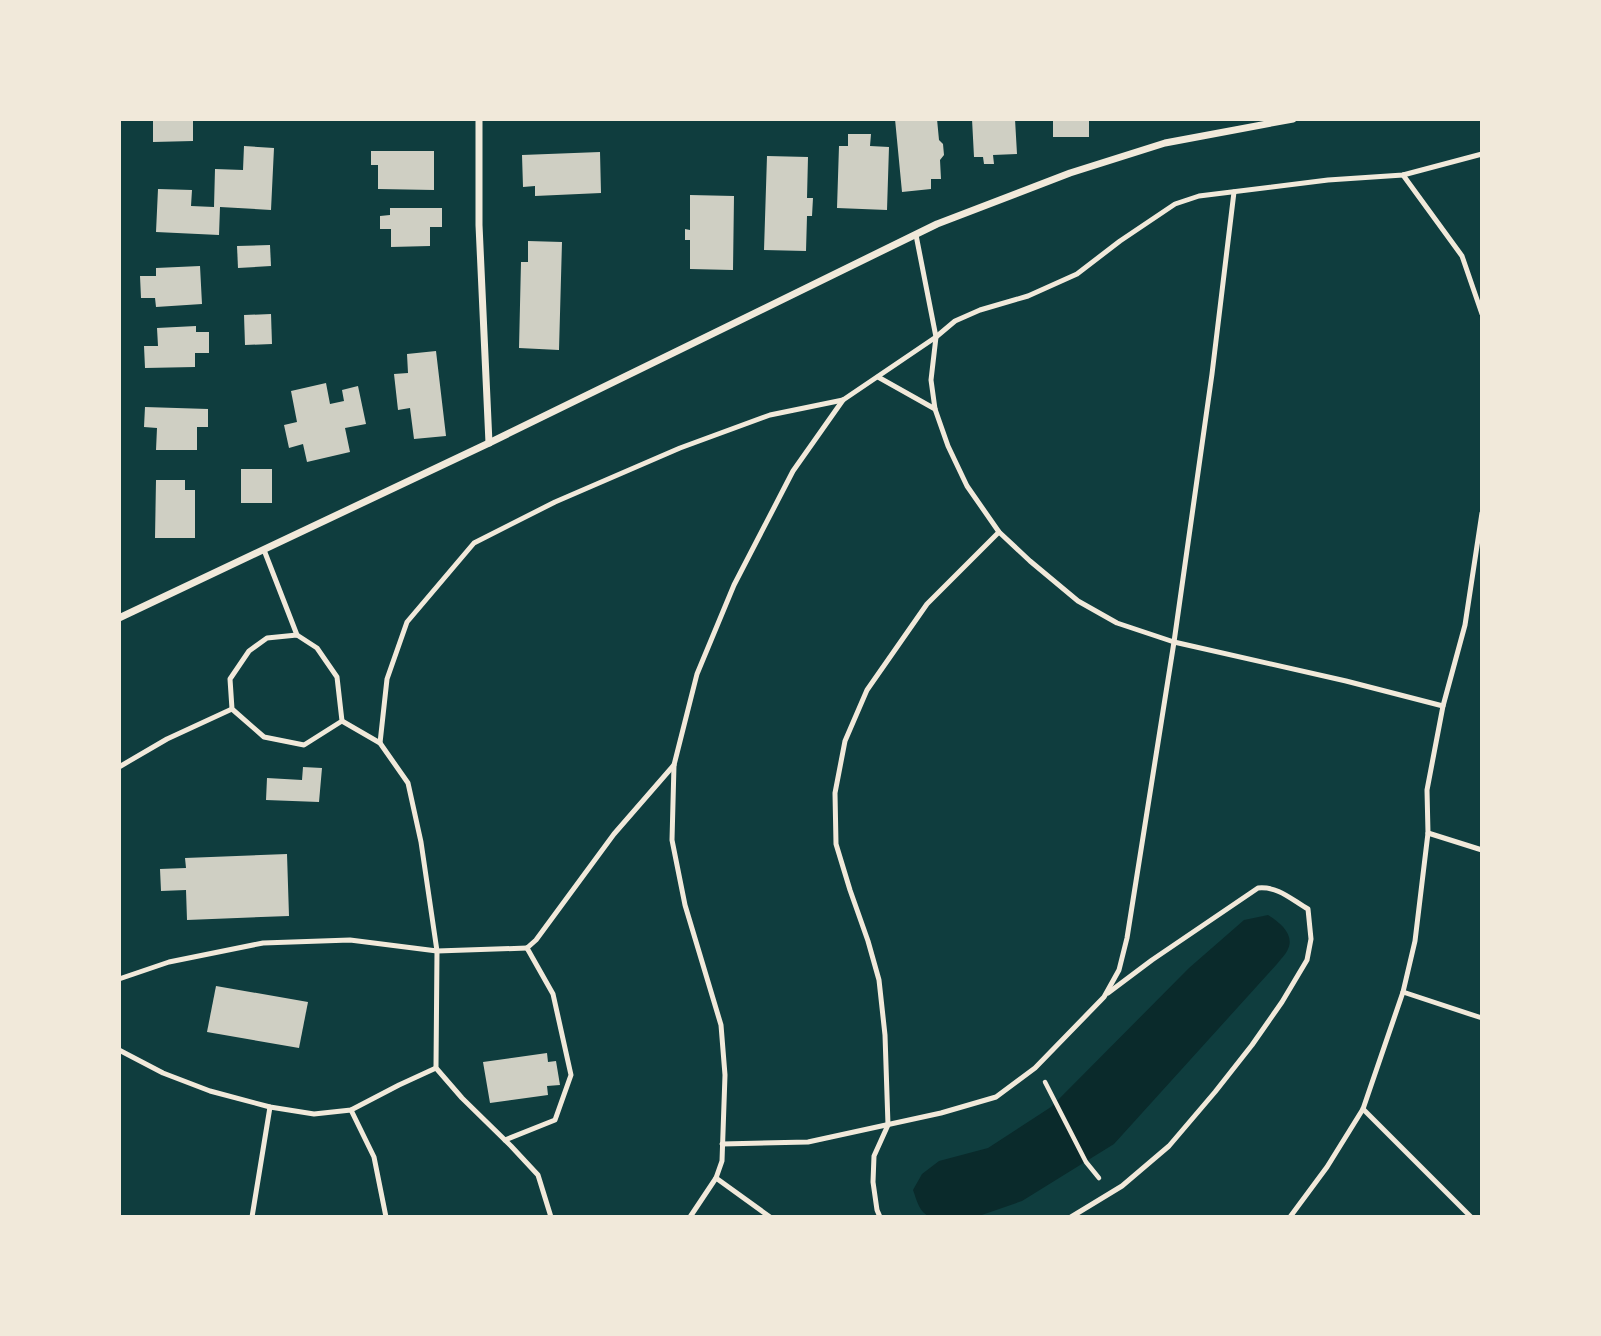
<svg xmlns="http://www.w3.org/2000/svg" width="1601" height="1336" font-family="'IBM Plex Sans',sans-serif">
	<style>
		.water { fill: #0a2a2b }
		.building { fill: #cfcfc3 }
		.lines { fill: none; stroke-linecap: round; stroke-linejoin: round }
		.path { stroke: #f1e9da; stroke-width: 4.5 }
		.service { stroke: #f1e9da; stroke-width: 5 }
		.minor { stroke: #f1e9da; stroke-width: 7 }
	</style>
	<rect width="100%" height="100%" fill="#0f3d3e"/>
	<!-- water -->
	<path class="water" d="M1268,915C1279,922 1295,934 1288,949C1286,954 1280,960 1277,964L1114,1144L1022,1201L976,1217H930C919,1212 917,1201 913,1190L922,1174L939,1161L988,1148L1051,1107L1189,968L1244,920Z"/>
	<!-- building -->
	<g class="building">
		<path d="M153,119H193V141L153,142Z"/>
		<path d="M895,119H937L939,140L943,144L944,155L940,160L941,179H931V189L902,192Z"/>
		<path d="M972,119H1015L1017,154L993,155L994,164H984L983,157H974Z"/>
		<rect x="1053" y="119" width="36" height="18"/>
		<path d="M848,134H871L870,146L889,147L887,210L837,208L839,146H848Z"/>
		<path d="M244,146L274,148L271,210L220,207L219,235L156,232L158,189L192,190L191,206L214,207L215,169L243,170Z"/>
		<path d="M371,151H434V190L378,189V165H371Z"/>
		<path d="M600,152L601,193L535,196V186L523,187L522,155Z"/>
		<path d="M767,156L808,157L807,198H813L812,216H807L806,251L764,250Z"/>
		<path d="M690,195L734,196L733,270L690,269V240H685V229L690,230Z"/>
		<path d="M390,208H442V227H430V246L391,247V229H380V216L390,215Z"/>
		<path d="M528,241L562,242L559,350L519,348L521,262H528Z"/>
		<path d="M270,245L271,266L238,268L237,246Z"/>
		<path d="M200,266L202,304L156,307L155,298H141L140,276H156V268Z"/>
		<path d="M271,314L272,344L245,345L244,315Z"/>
		<path d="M196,326V332H209V353H195V367L145,368L144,346H158L157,328Z"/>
		<path d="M436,351L446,436L414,439L410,408L398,410L394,374L408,373L407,354Z"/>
		<path d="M326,383L330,404L344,401L342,390L358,386L366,424L345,428L350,452L307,462L303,444L289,448L284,425L297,422L291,391Z"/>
		<path d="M145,407L208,409V427H197V450H156L157,428L144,427Z"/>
		<rect x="241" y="469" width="31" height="34"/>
		<path d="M156,480H185V490H195V538H155Z"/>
		<path d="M303,767L322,768L319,802L266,800L267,778L302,780Z"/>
		<path d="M287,854L289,916L187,920L186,890L161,891L160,869L186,868L185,858Z"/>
		<path d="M216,986L308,1002L299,1048L207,1032Z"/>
		<path d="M547,1053L548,1062L556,1061L560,1085L547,1086L548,1095L490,1103L483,1062Z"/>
	</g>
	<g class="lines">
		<!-- path -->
		<path class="path" d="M1045,1082L1086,1162L1099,1178"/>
		<!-- service -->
		<g class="service">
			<path d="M1403,175L1462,256L1482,314"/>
			<path d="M916,235L936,337L931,380L935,409L948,446L967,486L999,532L1030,561L1078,601L1117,623L1174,642L1346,681L1443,706"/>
			<path d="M878,377L935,409"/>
			<path d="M264,550L297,635"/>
			<path d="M297,635L317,648L337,677L342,721L304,745L264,737L232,709L230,679L249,651L267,638Z"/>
			<path d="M342,721L380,743L408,783L421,842L437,951L436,1068L462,1098L511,1146L538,1175L551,1217"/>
			<path d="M380,743L387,679L407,622L474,543L555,502L680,448L770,415L843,400L936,337L955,321L980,310L1028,296L1077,274L1120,241L1175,204L1199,196L1328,180L1403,175L1482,154"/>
			<path d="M119,767L167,739L232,709"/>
			<path d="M1428,833L1482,850"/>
			<path d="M527,948L536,940L614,834L674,765"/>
			<path d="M119,979L169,962L263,943L350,940L437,951L527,948"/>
			<path d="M1403,992L1482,1018"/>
			<path d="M119,1050L163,1073L210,1091L270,1107L314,1114L351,1110L399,1085L436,1068"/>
			<path d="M1363,1109L1471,1217"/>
			<path d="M351,1110L374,1157L386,1217"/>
			<path d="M505,1140L555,1120L571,1075L553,994L527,948"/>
			<path d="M722,1144L808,1142L941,1113L996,1097L1035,1068L1104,997L1119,970L1127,938L1174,642L1212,374L1234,192"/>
			<path d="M716,1178L770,1217"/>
			<path d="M252,1217L270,1107"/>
			<path d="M690,1217L716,1178L722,1161L725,1075L721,1025L685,905L672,840L674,765L697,674L734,585L793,471L843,400"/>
			<path d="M880,1217L877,1210L873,1182L874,1156L888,1125L885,1035L879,980L868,941L850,890L836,844L835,793L845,741L867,690L927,604L999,532"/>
			<path d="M1071,1217L1122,1186L1169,1146L1215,1092L1252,1045L1282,1002L1307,960L1311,939L1308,909C1292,900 1278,886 1258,888L1152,960L1108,993"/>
			<path d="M1290,1217L1327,1167L1363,1109L1403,992L1415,941L1428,833L1427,790L1443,706L1465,625L1482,513"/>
		</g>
		<!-- minor -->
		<g class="minor">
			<path d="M479,119V225L489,443"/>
			<path d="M119,618L489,443L937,224L1070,173L1165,143L1293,119"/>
		</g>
	</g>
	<!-- border -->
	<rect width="1601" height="1336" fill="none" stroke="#f1e9da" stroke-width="242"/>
</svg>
